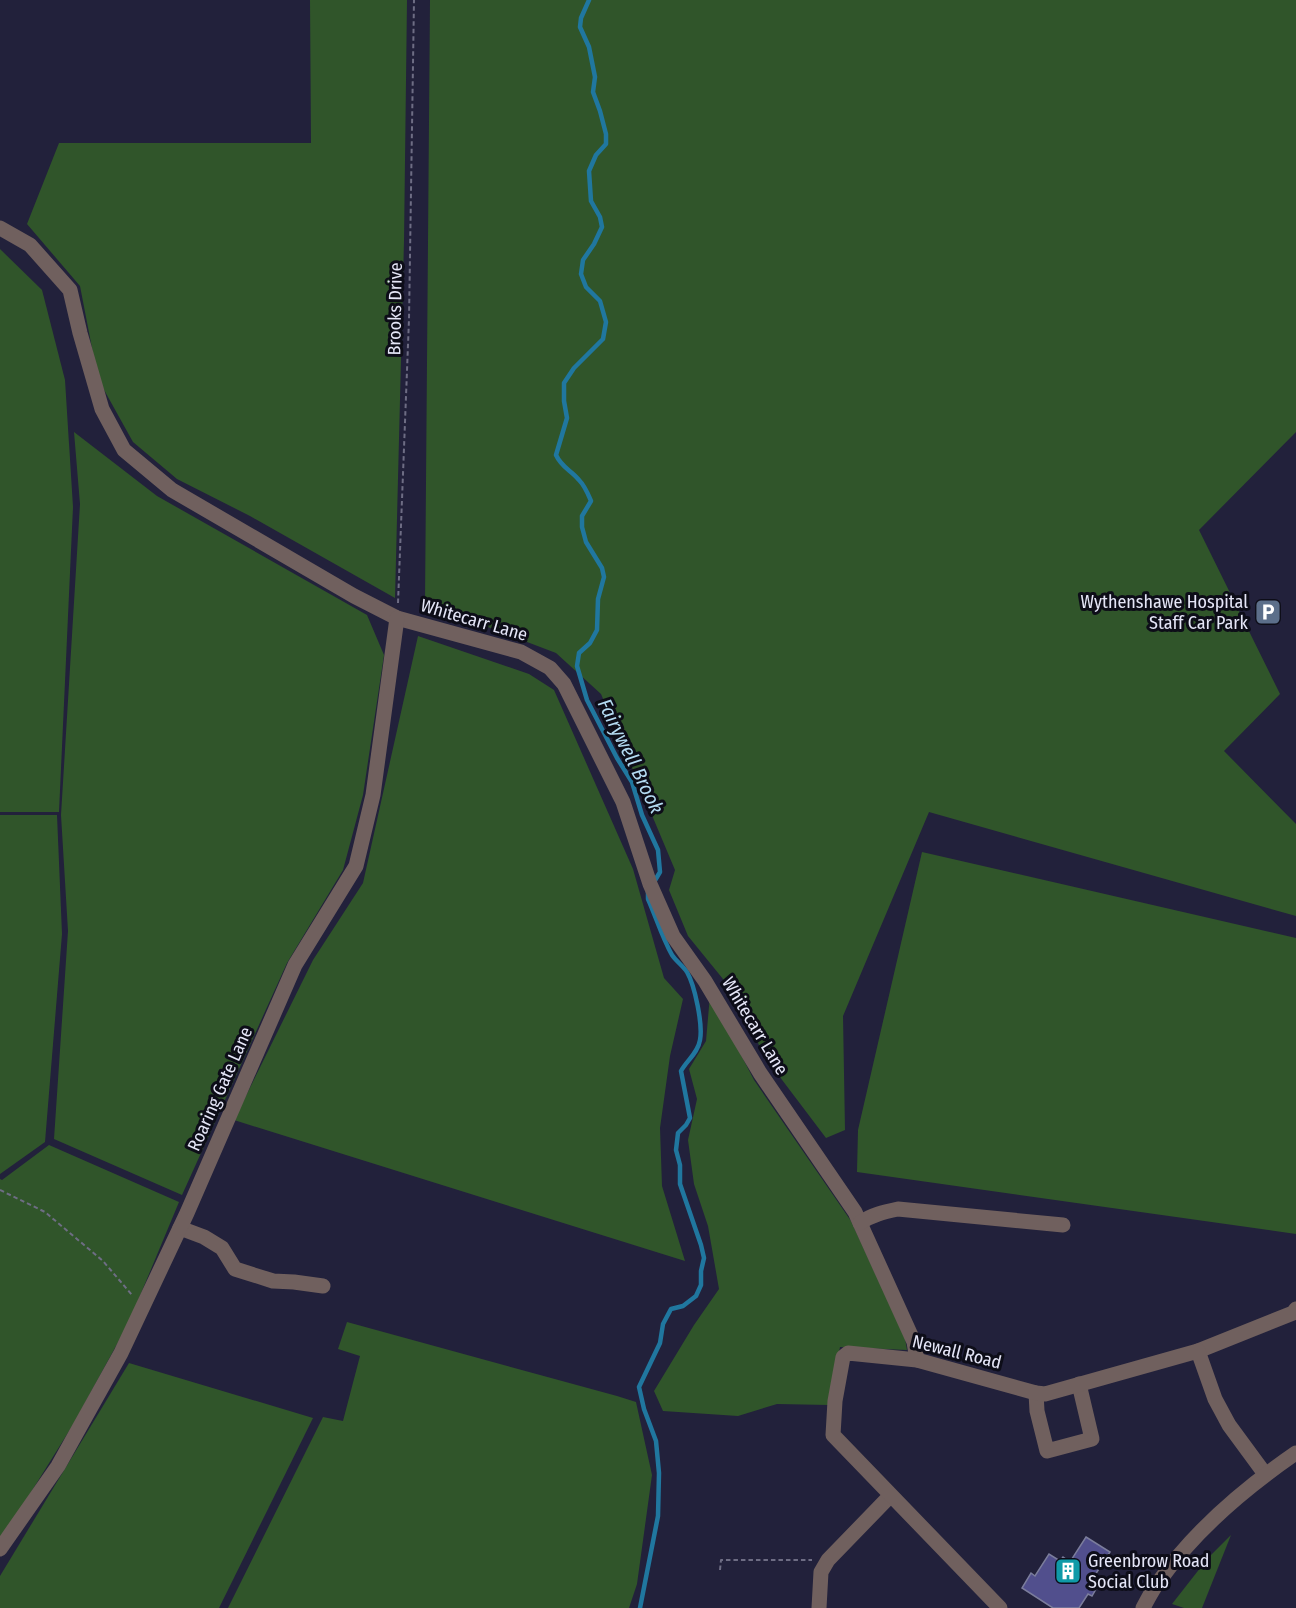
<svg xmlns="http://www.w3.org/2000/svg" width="1296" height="1608" font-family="'Fira Sans Condensed',sans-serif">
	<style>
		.green { fill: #30552a }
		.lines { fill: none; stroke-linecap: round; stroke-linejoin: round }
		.stream { stroke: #20779f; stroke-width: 4.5 }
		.building { fill: #514f8d; stroke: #7b7d9c; stroke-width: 1.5 }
		.path { stroke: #6e6d84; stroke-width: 2; stroke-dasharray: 4.5 3; stroke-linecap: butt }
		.minor { stroke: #70605e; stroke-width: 15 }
		.labels { text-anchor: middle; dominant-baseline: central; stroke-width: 6; stroke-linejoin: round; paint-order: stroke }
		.street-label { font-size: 18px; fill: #e5e6f7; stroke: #0d0d18 }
		.poi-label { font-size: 18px; fill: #e5e6f7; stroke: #0d0d18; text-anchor: end }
		.water-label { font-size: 20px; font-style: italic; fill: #b4dbf2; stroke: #0d0d18 }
	</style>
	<rect width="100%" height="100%" fill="#22213b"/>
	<!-- green -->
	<g class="green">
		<path d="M310,0H407L404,241L395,598L250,516L177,479L133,442L98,379L80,286L27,224L59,143H311Z"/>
		<path d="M430,0H1296V432L1199,530L1280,694L1224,751L1296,824V916L929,812L843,1016L845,1130L826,1138L764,1056L736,995L688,936L669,890L675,870L601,694L556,653L425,603Z"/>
		<path d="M0,249L42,290L65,380L73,507L59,812H0Z"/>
		<path d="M74,432L157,496L367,615L384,655L363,795L343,870L287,963L182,1195L54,1139L68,931L61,815L80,504Z"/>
		<path d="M418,636L529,674L554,690L633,869L664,978L683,999L670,1056L660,1128L662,1186L685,1261L234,1120L313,960L363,883Z"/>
		<path d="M0,815H57L62,934L45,1142L0,1174Z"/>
		<path d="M922,852L1296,938V1234L857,1172L858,1130Z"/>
		<path d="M710,995L754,1080L851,1221L905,1338L907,1350L840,1347L829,1405L777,1404L738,1416L663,1411L654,1391L694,1325L719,1289L708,1226L694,1184L688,1140L697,1099L689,1069L706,1041Z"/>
		<path d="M49,1145L179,1202L129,1322L74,1423L18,1513L0,1537V1179L2,1180Z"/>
		<path d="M347,1322L617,1396L636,1402L652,1475L637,1584L629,1608H228L323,1417L343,1421L360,1356L338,1349Z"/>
		<path d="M129,1363L313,1418L219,1608H0V1576Z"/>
		<path d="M1231,1535L1202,1608H1184L1172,1604L1208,1558Z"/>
	</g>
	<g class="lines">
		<!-- stream -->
		<g class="stream">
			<path d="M589,0L581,18L580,27L589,47L595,77L593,92L600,111L606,134V144L596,155L589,171L591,201L600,217L602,227L594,244L583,260L581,274L586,287L600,301L606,322L603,339L574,368L564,383V401L567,418L556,455C562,468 571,470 579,480C585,486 588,494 591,501L582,516V527L586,542L602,568L604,577L598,599L597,630L590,643L579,653L577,666L587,700L617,758L632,782L642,815L658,850L660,872L654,882"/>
			<path d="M640,1608L658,1516L659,1473L656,1441L644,1409L639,1387L660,1343L663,1324L671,1309L683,1306L696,1296L701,1285V1271L704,1258L701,1245L680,1184V1165L676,1150L678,1133L686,1125L690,1118L681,1071C687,1060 698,1053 700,1040C703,1025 695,986 687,972C683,966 676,961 672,955C662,937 656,917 648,899V892"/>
		</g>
	</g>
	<!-- building -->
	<path class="building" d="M1086,1537L1110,1552L1093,1578L1100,1582L1092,1596L1088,1594L1079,1608H1053L1022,1588L1031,1573L1035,1576L1049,1554L1060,1561L1063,1557L1070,1562Z"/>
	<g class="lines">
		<!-- path -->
		<g class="path">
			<path d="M398,603L409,319L414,0"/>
			<path d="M0,1190L45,1212L103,1261L132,1295"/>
			<path d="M720,1570L721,1560H812"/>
		</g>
		<!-- minor -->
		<g class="minor">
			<path d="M0,228L30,245L70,290L80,333L102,409L124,450L172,490L354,596L397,618L521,652L550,668L564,684L623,802L650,884L673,936L705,981L760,1073L855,1212L914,1342L917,1360"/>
			<path d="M860,1223C871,1215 884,1212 898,1209L1063,1225"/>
			<path d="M180,1228L204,1237L222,1248L235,1269L273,1281L294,1282L323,1286"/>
			<path d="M1198,1351L1293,1313L1296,1309"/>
			<path d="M1036,1393L1037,1411L1047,1451L1092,1439L1079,1384"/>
			<path d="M0,1549L58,1466L121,1353L187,1213L295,965L356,866L373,795L397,618"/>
			<path d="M819,1608L821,1572L828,1560L890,1496"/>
			<path d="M1000,1608L833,1435L835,1401L843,1357L848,1353L917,1360L1036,1393L1045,1394L1198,1351L1215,1399L1229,1425L1265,1474"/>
			<path d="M1143,1608C1148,1599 1153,1588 1160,1580C1196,1529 1245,1488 1296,1453"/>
		</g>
	</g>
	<!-- icons -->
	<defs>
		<symbol id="parking-square" viewBox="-11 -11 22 22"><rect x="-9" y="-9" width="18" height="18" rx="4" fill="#5c6f8a" stroke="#0d0d18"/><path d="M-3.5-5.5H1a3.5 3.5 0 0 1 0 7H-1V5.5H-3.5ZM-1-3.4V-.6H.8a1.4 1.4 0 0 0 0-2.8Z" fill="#fff"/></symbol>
		<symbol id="building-square" viewBox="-11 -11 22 22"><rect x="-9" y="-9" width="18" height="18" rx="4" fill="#0f9aa8" stroke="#0d0d18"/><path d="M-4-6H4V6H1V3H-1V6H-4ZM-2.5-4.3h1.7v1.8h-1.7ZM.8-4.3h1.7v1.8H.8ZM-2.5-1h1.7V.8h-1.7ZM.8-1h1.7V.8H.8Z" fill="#fff"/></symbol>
	</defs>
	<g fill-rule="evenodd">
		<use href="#parking-square" x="1253" y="597" width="30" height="30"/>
		<use href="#building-square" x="1053" y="1556" width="30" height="30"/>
	</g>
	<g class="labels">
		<!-- street labels -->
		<g class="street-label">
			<text transform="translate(395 309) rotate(-89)">Brooks Drive</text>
			<text transform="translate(474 620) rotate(16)">Whitecarr Lane</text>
			<text transform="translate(755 1026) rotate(59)">Whitecarr Lane</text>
			<text transform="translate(220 1089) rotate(-66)">Roaring Gate Lane</text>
			<text transform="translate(957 1352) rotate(14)">Newall Road</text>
		</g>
		<!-- poi labels -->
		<g class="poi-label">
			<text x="1248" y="602">Wythenshawe Hospital<tspan x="1248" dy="21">Staff Car Park</tspan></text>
			<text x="1088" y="1561" text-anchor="start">Greenbrow Road<tspan x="1088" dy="21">Social Club</tspan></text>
		</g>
		<!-- water labels -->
		<g class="water-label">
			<text transform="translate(631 756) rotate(64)">Fairywell Brook</text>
		</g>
	</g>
</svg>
